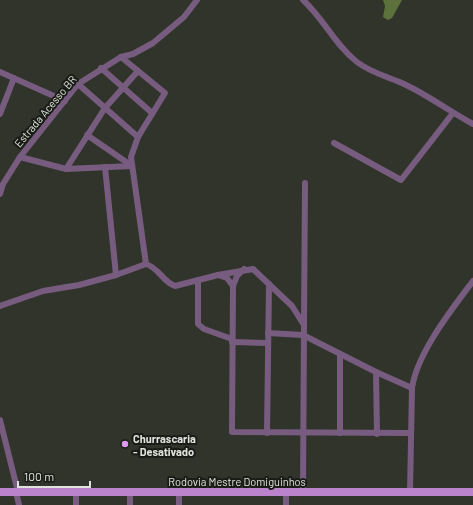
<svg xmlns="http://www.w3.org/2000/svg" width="473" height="505" font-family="Barlow,sans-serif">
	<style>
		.water { fill: #5c713c }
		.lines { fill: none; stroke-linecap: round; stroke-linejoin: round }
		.minor { stroke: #775c80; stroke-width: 6 }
		.major { stroke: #bb83cc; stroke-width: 8 }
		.poi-dot { fill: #de98f3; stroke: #191b16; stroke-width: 1.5 }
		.labels { text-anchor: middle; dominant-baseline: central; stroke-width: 4; stroke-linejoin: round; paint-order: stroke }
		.street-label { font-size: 11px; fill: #e0e3dc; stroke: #191b16 }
		.poi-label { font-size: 11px; font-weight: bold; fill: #e0e3dc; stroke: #191b16; text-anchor: start }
	</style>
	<rect width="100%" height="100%" fill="#30342a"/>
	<!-- water -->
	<path class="water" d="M383,0H402L392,18L388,20L383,17L385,6Z"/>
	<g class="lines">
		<!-- minor -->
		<g class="minor">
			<path d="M303,0C324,19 335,45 357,62C371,73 389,77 404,84C428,95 450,112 473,124"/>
			<path d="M121,57L165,93L138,137L131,157L146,264C159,268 163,282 175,286L218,275L253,269L292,306L304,325L303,493"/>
			<path d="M101,68L152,113"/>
			<path d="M0,72L65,101"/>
			<path d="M78,84L138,137"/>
			<path d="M0,114L14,78"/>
			<path d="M87,135L132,166"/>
			<path d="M334,143L401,180L453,113"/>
			<path d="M20,157L66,169L132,166"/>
			<path d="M105,167L116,275"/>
			<path d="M66,169L105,108L138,71"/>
			<path d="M0,194L3,184L20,157L78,84L121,57L133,54L153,43L184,17L197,0"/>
			<path d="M244,269L237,276L233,286L232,432L411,433"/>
			<path d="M218,275L227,278L233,286"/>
			<path d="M198,280V324L204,329L232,339"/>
			<path d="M0,306L43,291L79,285L116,275L146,264"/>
			<path d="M304,323L305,183"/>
			<path d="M268,333L303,335L376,372L377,434"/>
			<path d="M232,342L267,343"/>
			<path d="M340,354V433"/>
			<path d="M376,372L412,388"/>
			<path d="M0,420L18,492"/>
			<path d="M267,433L269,284"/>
			<path d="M179,491V505"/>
			<path d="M16,492L19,505"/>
			<path d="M76,492V505"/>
			<path d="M410,492L412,388C417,353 452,309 473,281"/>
			<path d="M130,505V491"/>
			<path d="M286,505V493"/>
		</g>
		<!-- major -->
		<path class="major" d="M0,492H473"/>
	</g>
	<!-- markers -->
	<circle class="poi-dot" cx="125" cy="444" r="4"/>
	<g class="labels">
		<!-- street labels -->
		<g class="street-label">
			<text transform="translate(45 111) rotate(-50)">Estrada Acesso BR</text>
			<text x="237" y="481">Rodovia Mestre Domiguinhos</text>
		</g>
		<!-- poi labels -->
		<g class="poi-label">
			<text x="133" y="438">Churrascaria<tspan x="133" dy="13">- Desativado</tspan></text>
		</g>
	</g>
	<!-- scale -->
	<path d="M18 481v6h72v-6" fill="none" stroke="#e0e3dc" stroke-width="2"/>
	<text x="24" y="481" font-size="12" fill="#e0e3dc" stroke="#191b16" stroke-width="3" paint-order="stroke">100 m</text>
</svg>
